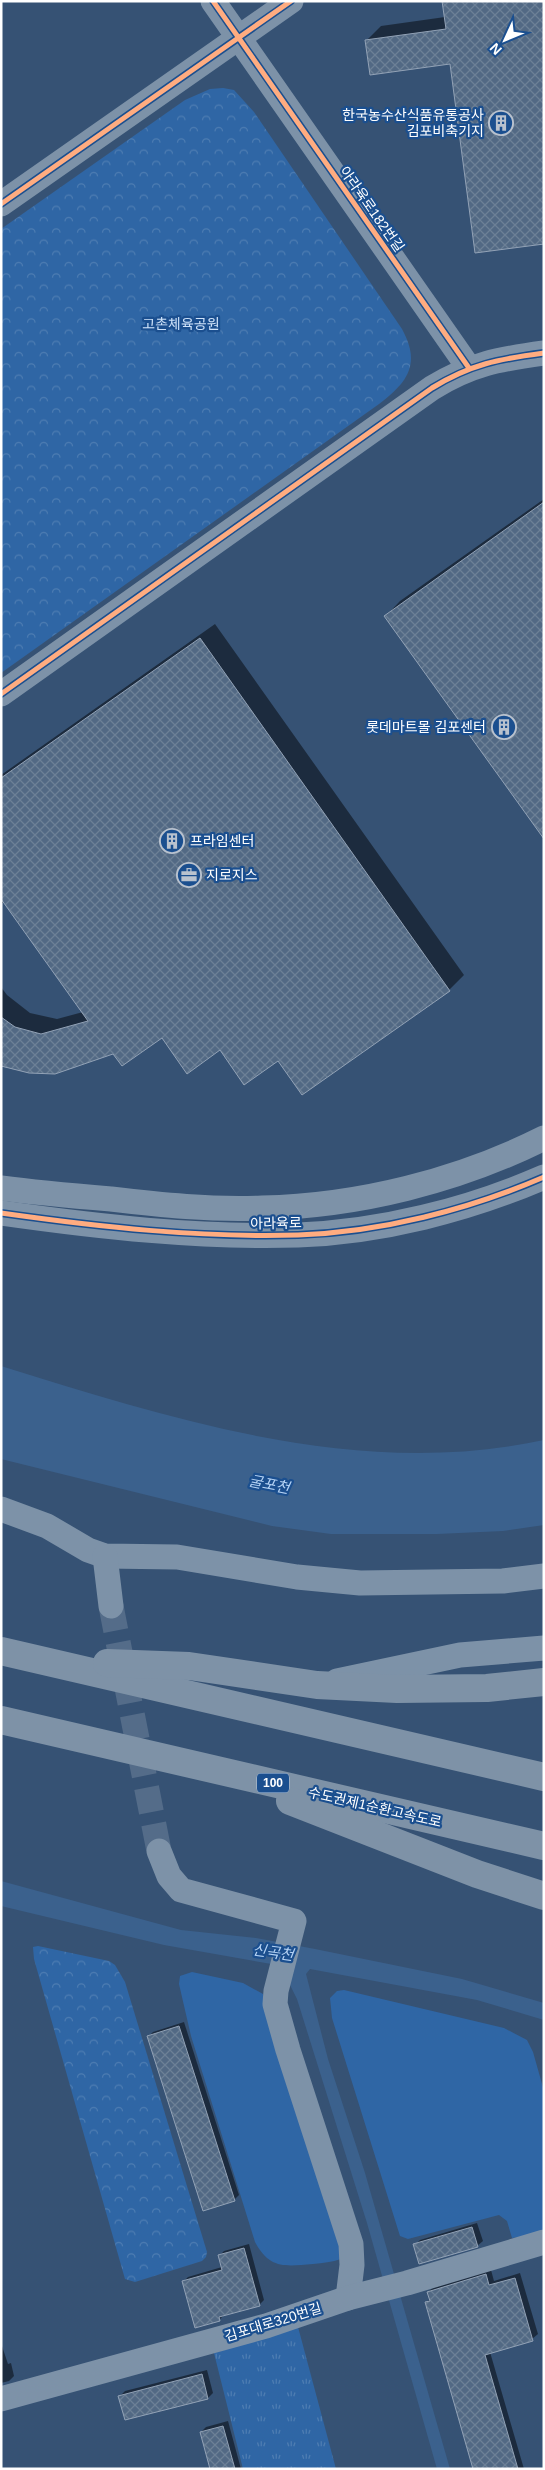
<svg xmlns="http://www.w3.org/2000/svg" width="545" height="2470" font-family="Helvetica,'Noto Sans KR',sans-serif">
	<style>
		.grass { fill: url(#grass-tufts) }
		.forest { fill: url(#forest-crowns) }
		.garden { fill: #2f66a5 }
		.water { fill: #3b618d }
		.shadow { fill: #0007 }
		.building { fill: url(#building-cross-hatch); stroke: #92a2b6 }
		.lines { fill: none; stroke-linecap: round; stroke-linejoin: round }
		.minor-tunnel { stroke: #546c89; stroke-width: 25; stroke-dasharray: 25 12; stroke-linecap: butt }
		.minor { stroke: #7d92a8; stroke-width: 25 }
		.highway { stroke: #7e92a7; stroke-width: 28 }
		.cycleway-casing { stroke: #1b4f8f; stroke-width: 8 }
		.cycleway { stroke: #ffac80; stroke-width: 5 }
		.labels { text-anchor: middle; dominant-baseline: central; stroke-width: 4.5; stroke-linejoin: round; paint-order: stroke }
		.shield { fill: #1b4f8f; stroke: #bbcadd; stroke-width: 1 }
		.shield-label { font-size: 12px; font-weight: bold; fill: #fff }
		.poi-label { font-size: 14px; fill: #fff; stroke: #1b4f8f; text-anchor: end }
		.street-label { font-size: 14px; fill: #fff; stroke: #1b4f8f }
		.park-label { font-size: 14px; fill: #cfe3fa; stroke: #1b4f8f }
		.water-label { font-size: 15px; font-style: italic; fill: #b5d3f5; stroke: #1b4f8f }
	</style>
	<defs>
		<pattern id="grass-tufts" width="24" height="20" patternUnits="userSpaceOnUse" patternTransform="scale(1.25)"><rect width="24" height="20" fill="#2f66a5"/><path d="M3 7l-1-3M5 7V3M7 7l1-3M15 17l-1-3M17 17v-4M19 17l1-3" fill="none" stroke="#4e7db2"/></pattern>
		<pattern id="forest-crowns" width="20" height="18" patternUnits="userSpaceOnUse" patternTransform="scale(1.25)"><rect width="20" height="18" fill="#2f66a5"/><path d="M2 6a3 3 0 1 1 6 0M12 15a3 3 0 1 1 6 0" fill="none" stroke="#4e7db2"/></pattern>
		<pattern id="building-cross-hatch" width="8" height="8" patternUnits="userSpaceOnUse" patternTransform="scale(1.25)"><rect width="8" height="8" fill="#526984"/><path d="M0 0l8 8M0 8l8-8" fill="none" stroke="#6c8096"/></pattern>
	</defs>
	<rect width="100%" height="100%" fill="#365274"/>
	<!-- grass -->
	<path class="grass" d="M298,2327L336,2469H243L214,2353Z"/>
	<!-- forest -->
	<g class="forest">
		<path d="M223,88L234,90L254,112L402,329C421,364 408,382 379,404L1,673V229L185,100L210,89Z"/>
		<path d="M38,1946L109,1961L115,1965L125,1982L207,2252L206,2257L202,2261L135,2282L125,2279L34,1959L33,1947Z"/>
	</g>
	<!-- garden -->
	<g class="garden">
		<path d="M192,1972L243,1983L263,1994L265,2009L337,2225L341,2259C332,2262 323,2263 313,2264C286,2266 270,2270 255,2242L191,2036L179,1984L180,1976Z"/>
		<path d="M344,1990L504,2028L527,2040L533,2052L544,2091V2234L512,2238L507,2221L499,2215L408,2239L400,2236L332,2018L330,1998L337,1991Z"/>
	</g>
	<!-- water -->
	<g class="water">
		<path d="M1,1366C176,1420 359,1480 544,1440V1525L503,1531L437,1534H331L272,1526L1,1459Z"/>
		<path d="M1,1881L181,1930L256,1938L315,1949L462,1979L544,2003V2020L477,2000L310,1969L306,1974L328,2059L365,2173L450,2469H437L367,2223L297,1999L286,1977L277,1965L164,1945L1,1906Z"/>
	</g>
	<!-- shadow -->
	<g class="shadow">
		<path d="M445,17L451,63L366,41L381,26Z"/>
		<path d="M544,499V837L386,616L400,601Z"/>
		<path d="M215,624L464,975L449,990L302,1093L278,1059L162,1036L114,1052L1,1064V987L7,995L30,1013L57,1019L83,1012L4,902L1,904V775Z"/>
		<path d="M184,2022L239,2195L234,2200L148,2037L153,2032Z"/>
		<path d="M477,2223L483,2241L477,2246L415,2245L420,2240Z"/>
		<path d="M249,2244L264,2300L259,2305L225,2314L219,2320L183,2282L188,2277L222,2267L219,2256L224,2251Z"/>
		<path d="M491,2270L494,2281L520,2273L538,2334L532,2339L490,2352L524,2469H474L426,2303L430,2299L428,2292L434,2287Z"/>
		<path d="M1,2343L8,2364L11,2363L14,2376L9,2381L1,2383Z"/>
		<path d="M207,2370L213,2393L208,2398L120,2396L125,2391Z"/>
		<path d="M228,2421L241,2469H211L201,2432L206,2427Z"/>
	</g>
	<!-- building -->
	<g class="building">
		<path d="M442,1H544V244L475,253L450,64L370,75L365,40L446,29Z"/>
		<path d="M544,502V839L384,616Z"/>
		<path d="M200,638L450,991L302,1095L278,1061L244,1085L220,1050L187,1074L162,1038L122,1066L113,1054L55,1074L29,1073L1,1066V1017L15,1027L41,1034L88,1021L1,899V778Z"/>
		<path d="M179,2026L235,2201L203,2211L147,2036Z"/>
		<path d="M472,2227L478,2247L419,2264L413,2244Z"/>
		<path d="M244,2248L260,2306L219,2317L220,2321L195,2328L182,2281L222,2270L218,2255Z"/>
		<path d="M486,2274L489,2285L515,2278L533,2341L485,2355L518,2469H473L425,2302L430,2301L427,2292Z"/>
		<path d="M202,2374L208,2399L125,2420L118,2396Z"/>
		<path d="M223,2426L235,2469H210L200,2432Z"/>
	</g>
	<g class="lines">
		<!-- minor-tunnel -->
		<path class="minor-tunnel" d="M111,1606L159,1851"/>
		<!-- minor -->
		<g class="minor">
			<path d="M213,1L469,368"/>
			<path d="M1,204L291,1"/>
			<path d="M1,694L432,388C471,364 499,359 544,353"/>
			<path d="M1,1188C38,1193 74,1196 111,1199C161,1205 211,1210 262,1208C358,1206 458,1181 544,1138"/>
			<path d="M1,1213C100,1227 199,1238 298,1235C381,1232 468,1210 544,1177"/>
			<path d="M1,1509L47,1526L88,1550L105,1556L177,1557L297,1577L360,1583L503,1581L544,1576"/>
			<path d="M105,1556L111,1606"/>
			<path d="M337,1681L460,1655L544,1648"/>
			<path d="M159,1851L169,1876L181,1890L294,1921L276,1991L275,2004L288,2050L351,2244L352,2265L348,2298"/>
			<path d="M1,2399L266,2326L348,2298L407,2283L544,2242"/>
		</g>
		<!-- highway -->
		<g class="highway">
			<path d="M1,1651L544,1777"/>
			<path d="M107,1663L189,1666L317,1685L397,1689L487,1688L544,1682"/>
			<path d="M1,1720L544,1846"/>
			<path d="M290,1801L477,1874L544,1896"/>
		</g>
		<defs>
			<g id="cycleway">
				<path d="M213,1L469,368"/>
				<path d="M1,204L291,1"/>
				<path d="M1,694L432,388C471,364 499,359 544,353"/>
				<path d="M1,1213C100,1227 199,1238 298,1235C381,1232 468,1210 544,1177"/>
			</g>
		</defs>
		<!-- cycleway casing -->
		<use href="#cycleway" class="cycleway-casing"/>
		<!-- cycleway -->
		<use href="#cycleway" class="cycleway"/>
	</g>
	<!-- icons -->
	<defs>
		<symbol id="building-ring" viewBox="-11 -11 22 22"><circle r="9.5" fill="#1b4f8f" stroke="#b9c2ce" stroke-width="1.5"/><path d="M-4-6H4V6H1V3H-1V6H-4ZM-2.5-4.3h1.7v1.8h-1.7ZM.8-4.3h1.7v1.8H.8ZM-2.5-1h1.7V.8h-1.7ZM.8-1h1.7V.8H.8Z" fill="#b9c2ce"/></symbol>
		<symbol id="office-ring" viewBox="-11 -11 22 22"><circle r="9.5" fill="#1b4f8f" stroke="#b9c2ce" stroke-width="1.5"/><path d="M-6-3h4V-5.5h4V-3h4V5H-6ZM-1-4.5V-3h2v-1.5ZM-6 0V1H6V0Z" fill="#b9c2ce"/></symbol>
	</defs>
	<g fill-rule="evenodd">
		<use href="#building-ring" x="487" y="109" width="28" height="28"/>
		<use href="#building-ring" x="490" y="713" width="28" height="28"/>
		<use href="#building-ring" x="158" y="827" width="28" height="28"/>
		<use href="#office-ring" x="175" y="861" width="28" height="28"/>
	</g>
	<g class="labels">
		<!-- shield labels -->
		<rect class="shield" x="257" y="1773.5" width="32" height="19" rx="4"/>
		<g class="shield-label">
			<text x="273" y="1783">100</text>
		</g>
		<!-- poi labels -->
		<g class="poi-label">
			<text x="484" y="115">한국농수산식품유통공사<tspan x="484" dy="16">김포비축기지</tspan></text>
			<text x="486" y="727">롯데마트몰 김포센터</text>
			<text x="190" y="841" text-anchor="start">프라임센터</text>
			<text x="206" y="875" text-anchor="start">지로지스</text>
		</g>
		<!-- street labels -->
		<g class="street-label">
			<text transform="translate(372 209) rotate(55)">아라육로182번길</text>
			<text transform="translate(276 1223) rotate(-1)">아라육로</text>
			<text transform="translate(375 1807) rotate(13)">수도권제1순환고속도로</text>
			<text transform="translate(273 2322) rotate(-17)">김포대로320번길</text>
		</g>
		<!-- park labels -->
		<g class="park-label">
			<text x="181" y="324">고촌체육공원</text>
		</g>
		<!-- water labels -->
		<g class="water-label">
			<text transform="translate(269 1484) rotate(11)">굴포천</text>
			<text transform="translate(273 1952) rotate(8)">신곡천</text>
		</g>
	</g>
	<!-- border -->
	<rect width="545" height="2470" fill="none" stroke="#ffffff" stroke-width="5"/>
	<!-- north arrow -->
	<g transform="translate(505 40) rotate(226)" stroke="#1b4f8f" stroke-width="4" paint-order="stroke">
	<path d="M0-4L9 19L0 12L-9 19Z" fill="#ffffff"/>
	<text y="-8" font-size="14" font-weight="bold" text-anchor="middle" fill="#ffffff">N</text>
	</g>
</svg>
